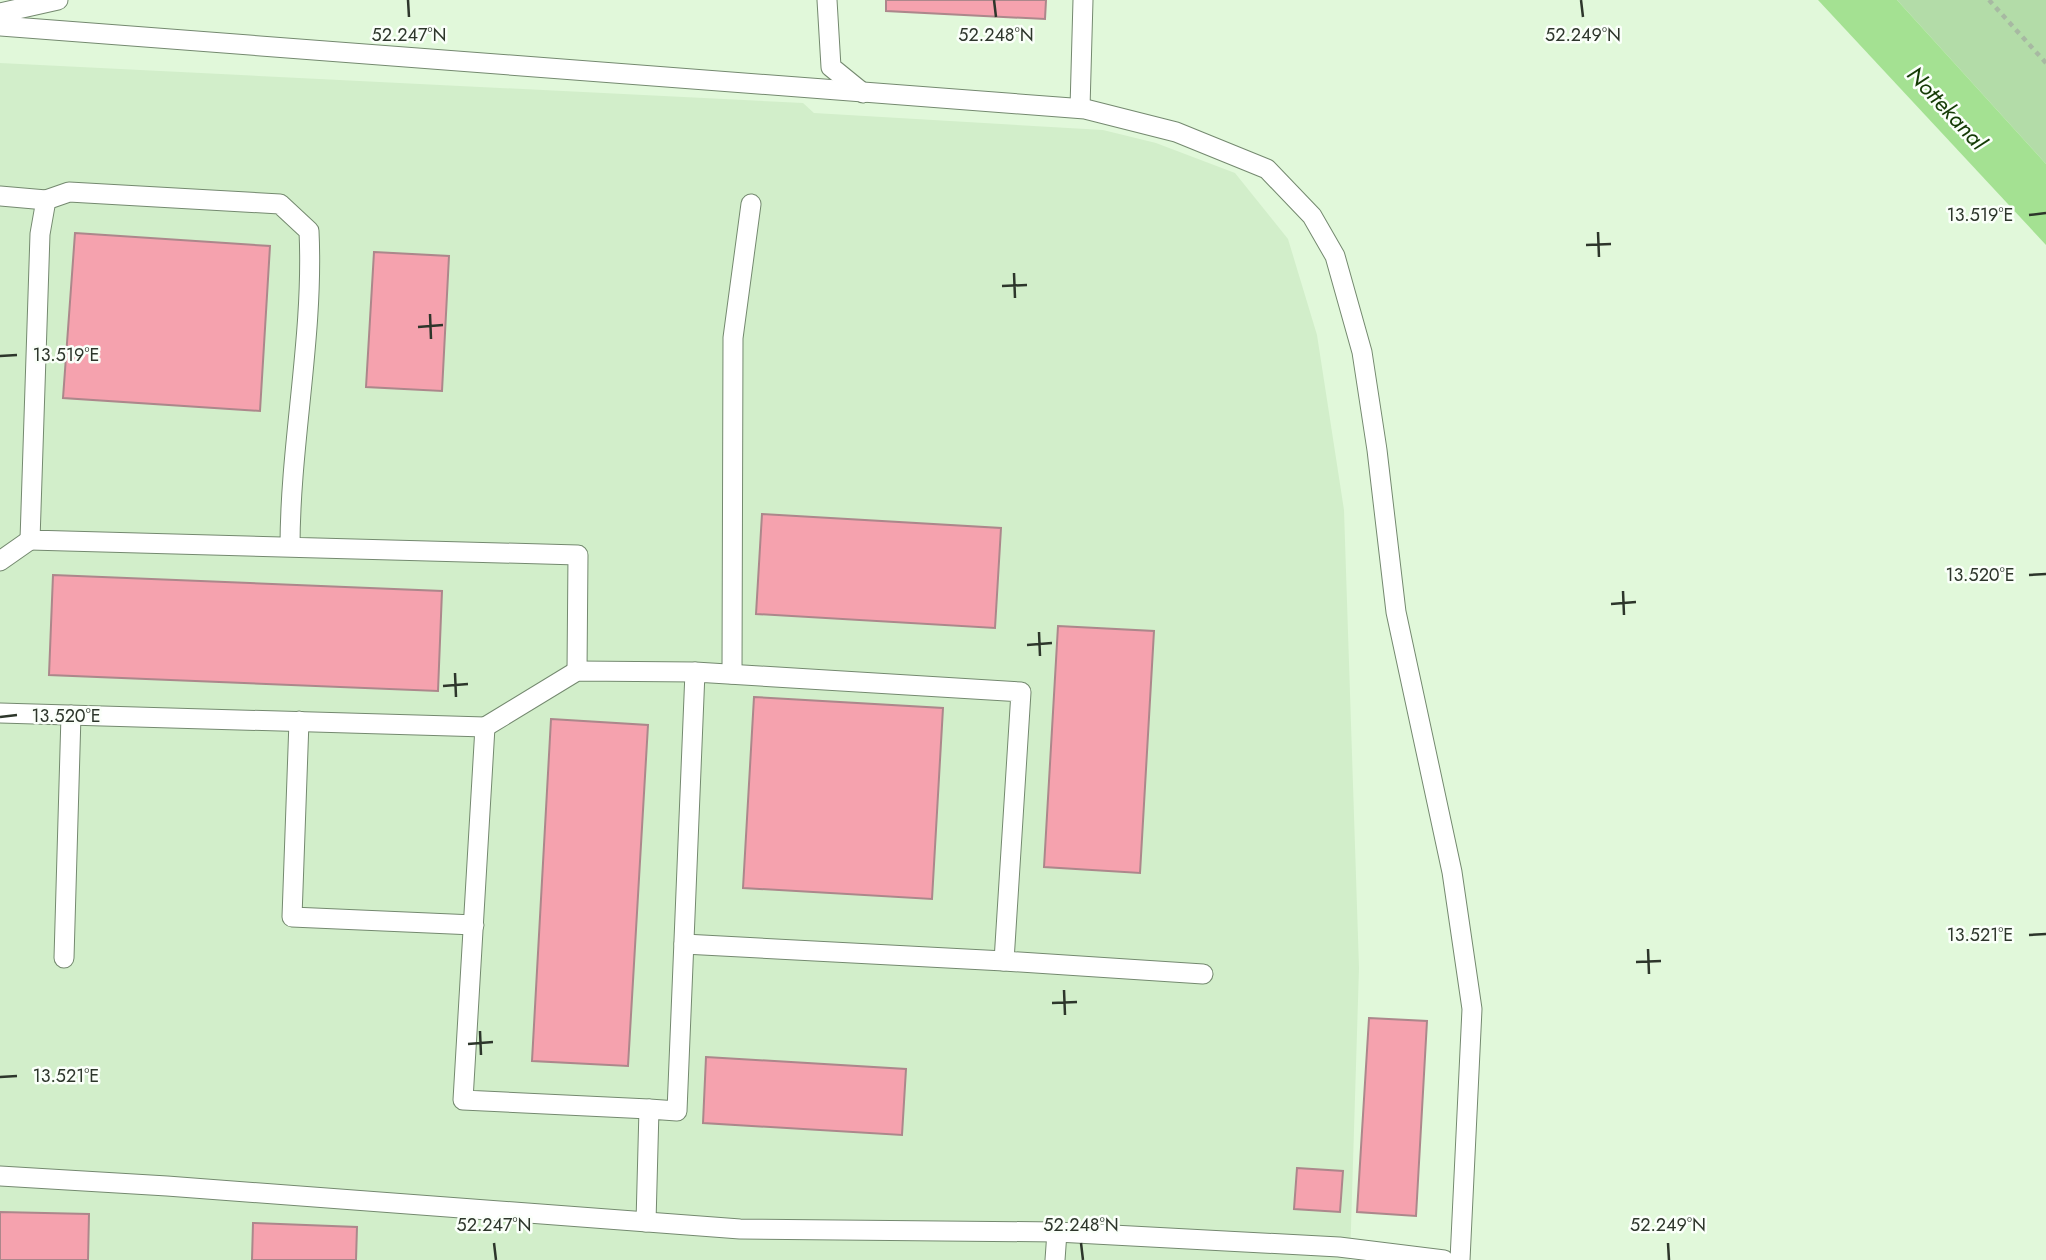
<svg xmlns="http://www.w3.org/2000/svg" width="2046" height="1260" font-family="Jost,sans-serif">
	<style>
		.built { fill: #d2eeca }
		.green { fill: #b3dca8 }
		.water { fill: #a4e192 }
		.building { fill: #f5a2ae; stroke: #ac878b; stroke-width: 2 }
		.lines { fill: none; stroke-linecap: round; stroke-linejoin: round }
		.service-casing { stroke: #74896f; stroke-width: 21 }
		.path { stroke: #a7b9a2; stroke-width: 4.5; stroke-dasharray: 5 5; stroke-linecap: butt }
		.service { stroke: #fff; stroke-width: 19 }
		.ticks { fill: none; stroke: #2d362b; stroke-width: 2.5 }
		.labels { text-anchor: middle; dominant-baseline: central; stroke-width: 5; stroke-linejoin: round; paint-order: stroke }
		.water-label { font-size: 23px; font-style: italic; fill: #143b05; stroke: #fafff9 }
		.ticks-label { font-size: 18px; text-anchor: middle; fill: #2d362b; stroke: #fafff9; stroke-width: 5; stroke-linejoin: round; paint-order: stroke }
	</style>
	<rect width="100%" height="100%" fill="#e1f8da"/>
	<!-- built -->
	<path class="built" d="M0,63L803,103L814,113L1103,130L1156,143L1235,173L1288,239L1317,335L1344,510L1359,968L1350,1260H0Z"/>
	<!-- green -->
	<path class="green" d="M1897,0H2046V164Z"/>
	<!-- water -->
	<path class="water" d="M1818,0H1897L2046,164V245Z"/>
	<!-- building -->
	<g class="building">
		<path d="M886,0H1046L1045,19L886,11Z"/>
		<path d="M75,233L270,246L260,411L63,398Z"/>
		<path d="M374,252L449,256L442,391L366,387Z"/>
		<path d="M762,514L1001,528L995,628L756,614Z"/>
		<path d="M53,575L442,591L438,691L49,675Z"/>
		<path d="M1058,626L1154,631L1140,873L1044,867Z"/>
		<path d="M754,697L943,708L932,899L743,888Z"/>
		<path d="M551,719L648,725L628,1066L532,1061Z"/>
		<path d="M1369,1018L1427,1021L1416,1216L1357,1212Z"/>
		<path d="M706,1057L906,1069L902,1135L703,1123Z"/>
		<path d="M1297,1168L1343,1171L1340,1212L1294,1209Z"/>
		<path d="M0,1212L89,1214L88,1260H0Z"/>
		<path d="M253,1223L357,1227L356,1260H252Z"/>
	</g>
	<g class="lines">
		<defs>
			<g id="service">
				<path d="M827,0L831,67L863,93"/>
				<path d="M0,13L58,0"/>
				<path d="M0,26L1085,109L1176,132L1267,169L1312,216L1335,256L1362,352L1377,450L1396,612L1452,872L1472,1009L1460,1260"/>
				<path d="M1080,108L1083,0"/>
				<path d="M0,196L46,200"/>
				<path d="M290,547C290,442 314,337 309,231L280,204L69,192L46,200L40,234L30,540L578,555L577,671"/>
				<path d="M0,561L30,540"/>
				<path d="M732,674L733,338L751,204"/>
				<path d="M0,713L485,727L463,1100L649,1109"/>
				<path d="M299,721L292,917L474,925"/>
				<path d="M485,727L577,671L695,672"/>
				<path d="M684,944L1004,961"/>
				<path d="M64,958L71,715"/>
				<path d="M0,1176L167,1186L740,1229L1057,1232L1339,1247L1444,1260"/>
				<path d="M646,1222L649,1109L677,1111L695,672L1021,692L1004,961L1203,974"/>
				<path d="M1055,1260L1057,1232"/>
			</g>
		</defs>
		<!-- service casing -->
		<use href="#service" class="service-casing"/>
		<!-- path -->
		<path class="path" d="M1989,0L2046,63"/>
		<!-- service -->
		<use href="#service" class="service"/>
	</g>
	<!-- ticks -->
	<path class="ticks" d="M408,0L409,17M994,0L996,17M1581,0L1583,17M2029,215L2046,213M1598,232L1599,257M1586,245L1611,244M1014,273L1015,298M1002,286L1027,285M430,314L431,339M418,327L443,325M0,356L17,355M2029,575L2046,574M1623,591L1624,615M1611,604L1636,602M1039,632L1040,656M1027,645L1052,643M455,673L456,697M443,686L468,684M0,717L17,715M2029,935L2046,934M1648,949L1649,974M1636,962L1661,961M1064,990L1065,1015M1052,1003L1077,1002M480,1031L481,1055M468,1044L493,1042M0,1077L17,1076M494,1243L496,1260M1081,1243L1083,1260M1668,1243L1669,1260"/>
	<g class="labels">
		<!-- water labels -->
		<g class="water-label">
			<text transform="translate(1947 108) rotate(47)">Nottekanal</text>
		</g>
	</g>
	<g class="ticks-label">
		<text x="409" y="41">52.247°N</text>
		<text x="996" y="41">52.248°N</text>
		<text x="1583" y="41">52.249°N</text>
		<text x="1980" y="221">13.519°E</text>
		<text x="66" y="361">13.519°E</text>
		<text x="1980" y="581">13.520°E</text>
		<text x="66" y="722">13.520°E</text>
		<text x="1980" y="941">13.521°E</text>
		<text x="66" y="1082">13.521°E</text>
		<text x="494" y="1231">52.247°N</text>
		<text x="1081" y="1231">52.248°N</text>
		<text x="1668" y="1231">52.249°N</text>
	</g>
</svg>
